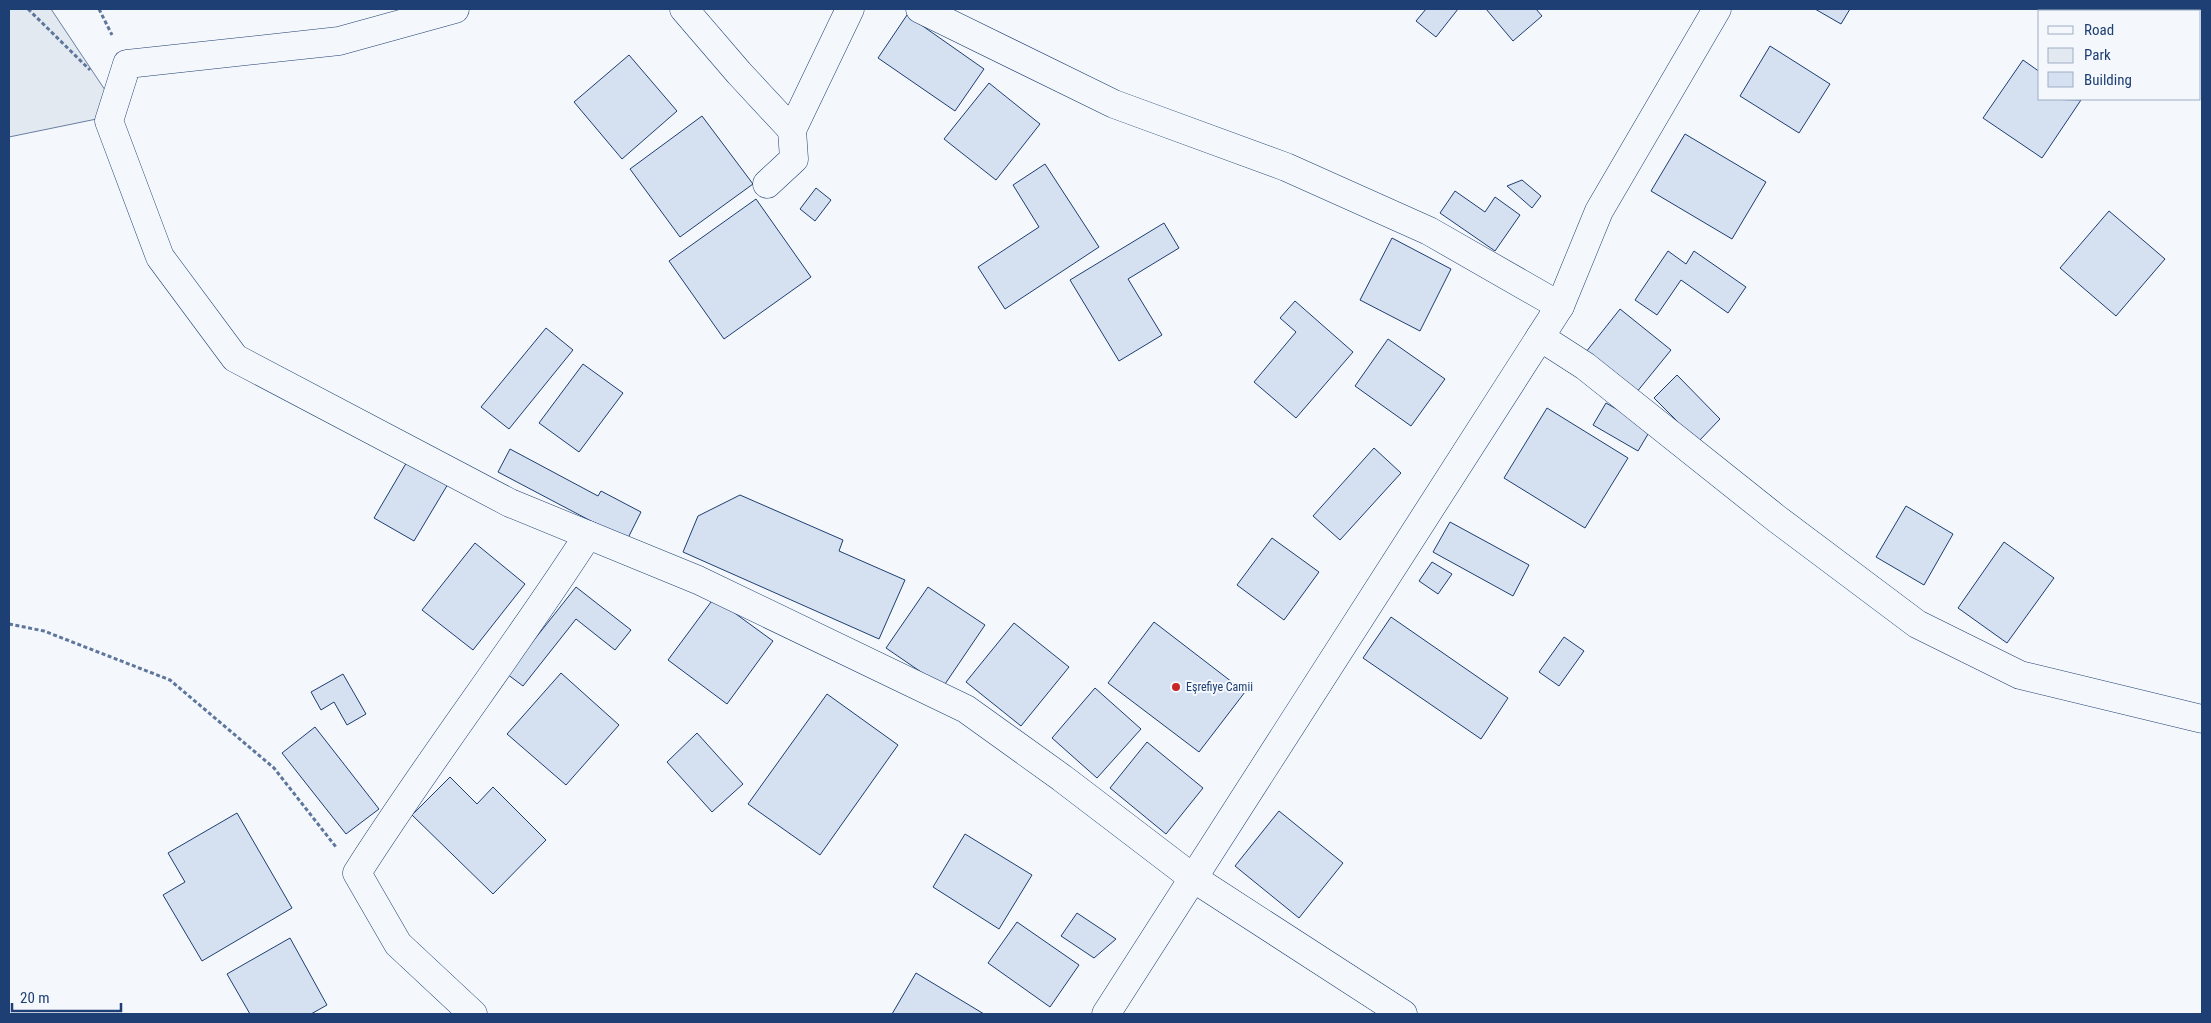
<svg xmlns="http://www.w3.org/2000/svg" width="2211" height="1023" font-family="'Roboto Condensed',sans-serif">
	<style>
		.green { fill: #e3e9f0; stroke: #687fa3 }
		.building { fill: #d5e0f0; stroke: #1d3f73 }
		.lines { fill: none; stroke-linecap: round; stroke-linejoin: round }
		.minor-casing { stroke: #1d3f73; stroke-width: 29 }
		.tertiary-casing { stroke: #1d3f73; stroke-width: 29 }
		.path { stroke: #5e769c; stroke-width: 3; stroke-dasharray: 4 2.5; stroke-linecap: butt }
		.minor { stroke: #f4f7fb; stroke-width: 28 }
		.tertiary { stroke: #f4f7fb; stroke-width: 28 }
		.poi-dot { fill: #c62828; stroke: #f4f7fb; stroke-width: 2 }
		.labels { text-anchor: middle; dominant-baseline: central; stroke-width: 4; stroke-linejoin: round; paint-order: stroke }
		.poi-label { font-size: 12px; fill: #1d3f73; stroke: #f4f7fb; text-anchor: start }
	</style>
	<rect width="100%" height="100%" fill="#f4f7fb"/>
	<!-- green -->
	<path class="green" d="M9,9H51L121,114L9,137Z"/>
	<!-- building -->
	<g class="building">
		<path d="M1426,9H1458L1436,37L1416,21Z"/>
		<path d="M1486,9H1536L1542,16L1513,41Z"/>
		<path d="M1815,9H1850L1841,24Z"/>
		<path d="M907,15L984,69L955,111L878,58Z"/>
		<path d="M1770,46L1830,84L1799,133L1740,96Z"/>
		<path d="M629,55L677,111L622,159L574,102Z"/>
		<path d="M2023,60L2040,72V99L2081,100L2042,158L1983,118Z"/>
		<path d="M989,83L1040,124L996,180L944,139Z"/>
		<path d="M702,116L753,184L680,237L630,169Z"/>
		<path d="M1685,134L1766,182L1732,239L1651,191Z"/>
		<path d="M1045,164L1099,247L1005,309L978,267L1039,227L1013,185Z"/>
		<path d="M1522,180L1541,196L1532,208L1507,186Z"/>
		<path d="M816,188L831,200L815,221L800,209Z"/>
		<path d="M1455,191L1485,212L1495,197L1520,215L1495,251L1440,213Z"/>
		<path d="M756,199L811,277L724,339L669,261Z"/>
		<path d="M2109,211L2165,259L2116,316L2060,268Z"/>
		<path d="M1164,223L1179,248L1128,279L1162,335L1119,361L1070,280Z"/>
		<path d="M1392,238L1451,269L1420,331L1360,300Z"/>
		<path d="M1668,251L1686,264L1694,251L1746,287L1728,313L1681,280L1657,315L1635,300Z"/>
		<path d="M1295,301L1353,352L1296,418L1254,382L1296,332L1280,318Z"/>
		<path d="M1620,309L1671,350L1636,393L1586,352Z"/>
		<path d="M546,328L573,350L509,429L481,407Z"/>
		<path d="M1388,339L1445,379L1411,426L1355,386Z"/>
		<path d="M583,364L623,393L579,452L539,423Z"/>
		<path d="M1677,375L1720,419L1698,442L1654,398Z"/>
		<path d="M1606,403L1651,429L1638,451L1593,425Z"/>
		<path d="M1547,408L1628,458L1585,528L1504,478Z"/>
		<path d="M1374,448L1401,473L1340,540L1313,516Z"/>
		<path d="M510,449L598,496L601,491L641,512L627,540L498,472Z"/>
		<path d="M408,460L448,484L414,541L374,518Z"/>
		<path d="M740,495L843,540L839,551L905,580L879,639L683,552L698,516Z"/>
		<path d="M1906,506L1953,534L1924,585L1876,557Z"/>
		<path d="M1450,522L1529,565L1513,596L1433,552Z"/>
		<path d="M1272,538L1319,572L1284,620L1237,585Z"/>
		<path d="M2004,542L2054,578L2007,643L1958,608Z"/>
		<path d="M475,543L525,584L473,650L422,610Z"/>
		<path d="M1432,562L1452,574L1438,594L1419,581Z"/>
		<path d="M576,587L631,630L615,650L576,619L523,686L507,674Z"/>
		<path d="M928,587L985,625L943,687L886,648Z"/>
		<path d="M714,598L773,641L727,704L668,660Z"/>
		<path d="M1391,617L1508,698L1481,739L1363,658Z"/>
		<path d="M1154,622L1245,692L1199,752L1108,683Z"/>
		<path d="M1014,623L1069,667L1021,726L966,682Z"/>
		<path d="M1564,637L1584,651L1559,686L1539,672Z"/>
		<path d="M561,673L619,725L566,785L507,734Z"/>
		<path d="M343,674L366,714L347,725L334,702L321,710L311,692Z"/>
		<path d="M1095,688L1141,729L1097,778L1052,738Z"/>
		<path d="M827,694L898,745L820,855L748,804Z"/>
		<path d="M315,727L379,809L346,834L282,753Z"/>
		<path d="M697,733L743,784L712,812L667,762Z"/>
		<path d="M1147,742L1203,788L1166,834L1110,788Z"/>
		<path d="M450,777L477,804L493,787L546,840L493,894L412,815Z"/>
		<path d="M1279,811L1343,863L1299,918L1235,866Z"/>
		<path d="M237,813L292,908L202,961L163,895L185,882L168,853Z"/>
		<path d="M965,834L1032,875L999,929L933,887Z"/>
		<path d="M1077,913L1116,939L1094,958L1061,936Z"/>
		<path d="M1017,922L1079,965L1050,1007L988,963Z"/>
		<path d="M290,938L327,1005L311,1014H250L227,974Z"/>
		<path d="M916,973L984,1014H892Z"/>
	</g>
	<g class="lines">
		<defs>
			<g id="minor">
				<path d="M455,9L339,41L127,64L109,121L160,257L235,358L510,503L698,580L966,709L1062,778L1193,878L1403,1014"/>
				<path d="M684,9L739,73L792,130L850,9"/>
				<path d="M920,9L1114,104L1286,167L1429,231L1560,306"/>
				<path d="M767,184L794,159L792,130"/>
				<path d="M1540,337L1585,366L1777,519L1917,624L2020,675L2202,719"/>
				<path d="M473,1014L398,944L357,873C430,758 514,650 588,535"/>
			</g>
			<path id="tertiary" d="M1106,1014L1560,306L1599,211L1717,9"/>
		</defs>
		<!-- minor casing -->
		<use href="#minor" class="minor-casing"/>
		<!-- tertiary casing -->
		<use href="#tertiary" class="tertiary-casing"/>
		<!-- path -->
		<g class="path">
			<path d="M28,9L90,70"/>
			<path d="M99,9L112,35"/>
			<path d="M9,624L44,631L170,680L274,768L336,847"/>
		</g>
		<!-- minor -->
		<use href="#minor" class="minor"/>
		<!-- tertiary -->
		<use href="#tertiary" class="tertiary"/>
	</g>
	<!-- markers -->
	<circle class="poi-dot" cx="1176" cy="687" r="5"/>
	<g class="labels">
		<!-- poi labels -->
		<g class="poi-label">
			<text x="1186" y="687">Eşrefiye Camii</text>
		</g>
	</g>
	<!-- border -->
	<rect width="2211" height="1023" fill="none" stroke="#1d3f73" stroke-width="20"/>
	<!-- legend -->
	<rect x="2038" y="10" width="162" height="90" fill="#f4f7fb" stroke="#9eadc5"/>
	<rect x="2048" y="26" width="25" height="8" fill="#f4f7fb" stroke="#9eadc5"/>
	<text x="2084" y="35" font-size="15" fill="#1d3f73">Road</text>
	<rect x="2048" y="48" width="25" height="15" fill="#e3e9f0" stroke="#9eadc5"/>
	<text x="2084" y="60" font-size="15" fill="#1d3f73">Park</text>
	<rect x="2048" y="72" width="25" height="15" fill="#d5e0f0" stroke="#9eadc5"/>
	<text x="2084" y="85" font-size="15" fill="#1d3f73">Building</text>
	<!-- scale -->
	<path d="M12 1003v8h109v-8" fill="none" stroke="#1d3f73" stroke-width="2.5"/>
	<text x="20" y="1003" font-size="15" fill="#1d3f73" stroke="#f4f7fb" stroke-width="4" paint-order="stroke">20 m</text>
</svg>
